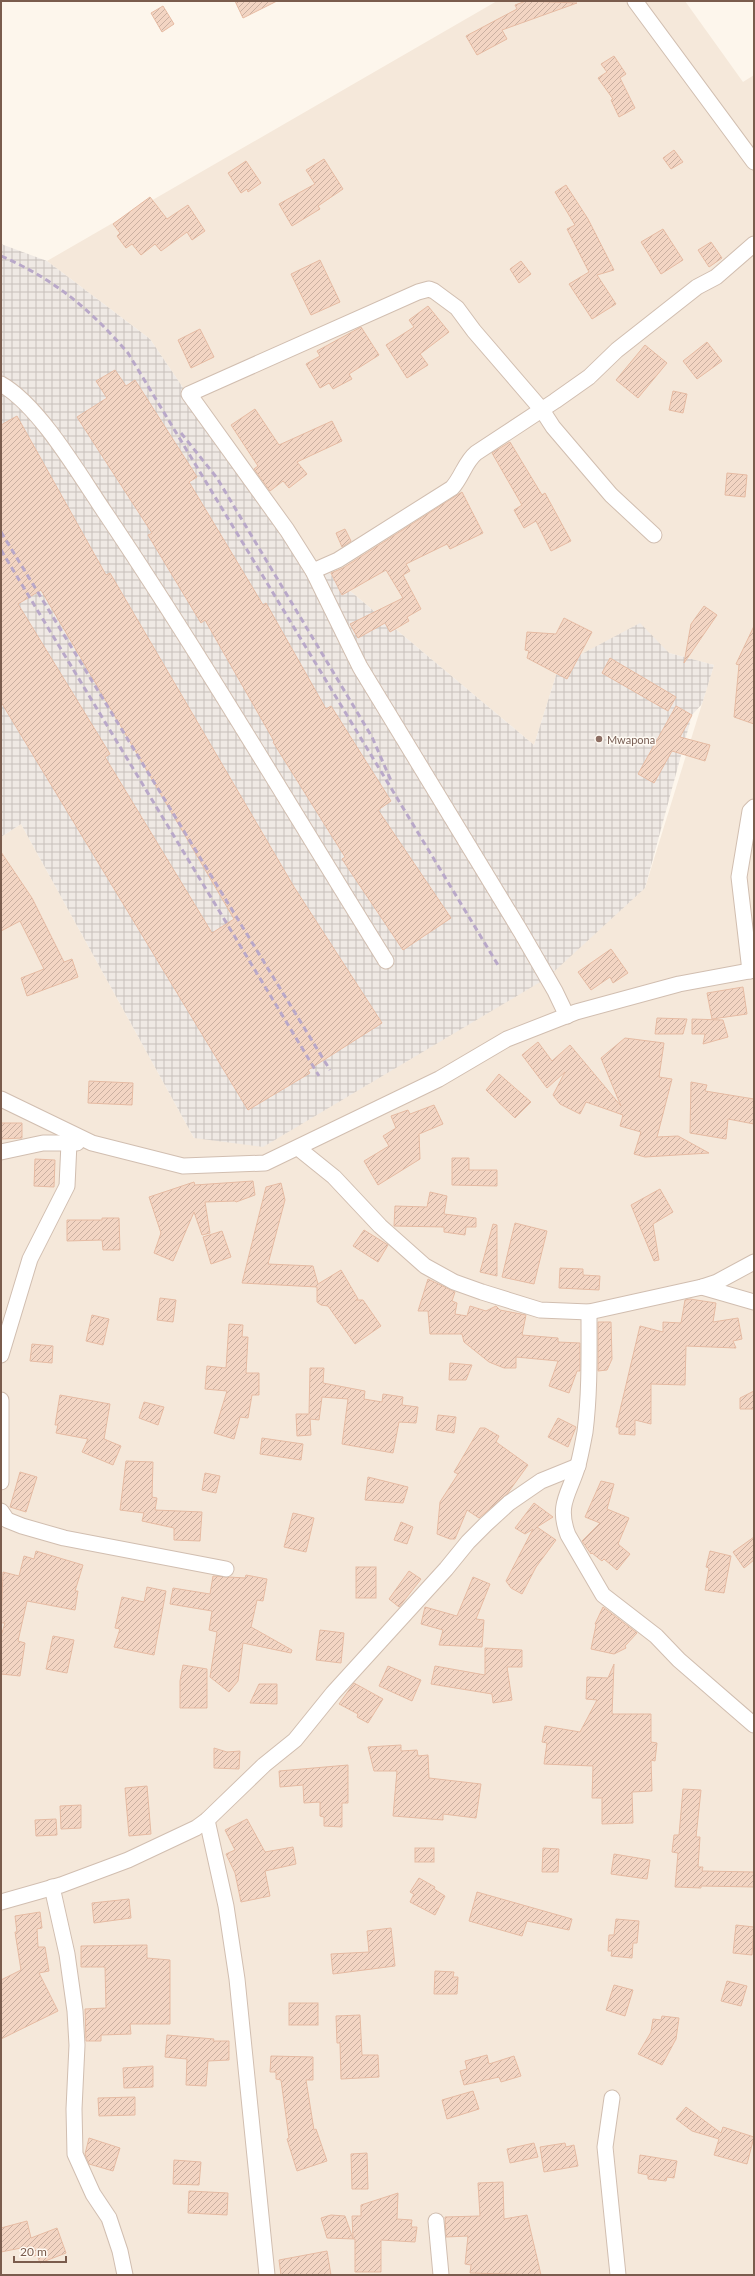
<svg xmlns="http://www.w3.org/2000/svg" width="755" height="2276" font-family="Lato,sans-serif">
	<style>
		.residential { fill: #f5e8da }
		.industrial { fill: url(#industrial-grid) }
		.building { fill: url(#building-hatch); stroke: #e6bba3; fill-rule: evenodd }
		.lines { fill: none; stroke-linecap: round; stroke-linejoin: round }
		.minor-casing { stroke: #d1beb0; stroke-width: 17 }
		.minor { stroke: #fff; stroke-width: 15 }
		.rail { stroke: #b9a8c9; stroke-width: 3; stroke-dasharray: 6 4; stroke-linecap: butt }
		.education-dot { fill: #8d6e63; stroke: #fffaf3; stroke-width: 1.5 }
		.labels { text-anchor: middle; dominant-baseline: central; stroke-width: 3; stroke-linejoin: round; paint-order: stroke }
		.education-label { font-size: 11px; fill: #785e54; stroke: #fffaf3; text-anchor: start }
	</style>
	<defs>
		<pattern id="industrial-grid" width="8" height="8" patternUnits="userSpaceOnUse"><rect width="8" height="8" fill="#efe9e4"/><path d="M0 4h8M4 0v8" fill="none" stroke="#c7c0bb"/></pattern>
		<pattern id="building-hatch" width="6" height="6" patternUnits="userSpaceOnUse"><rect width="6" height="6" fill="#f3d5c3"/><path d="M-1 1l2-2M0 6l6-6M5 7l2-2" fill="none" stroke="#cab0a1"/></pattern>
	</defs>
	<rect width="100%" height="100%" fill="#fdf6ec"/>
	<!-- residential -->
	<path class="residential" d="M497,1H685L743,82L754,75V2275H1V837L21,824L194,1138L645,888L714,665L669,653L559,666L534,745L282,534L150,339L47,261Z"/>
	<!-- industrial -->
	<path class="industrial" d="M1,244L47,261L150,339L282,534L534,745L559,666L640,623L669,653L714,665L702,704L692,715L645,888L547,978L263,1147L194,1138L21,824L1,837Z"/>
	<!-- building -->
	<g class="building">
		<path d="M235,1H277L243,18Z"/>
		<path d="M526,1L577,3L502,30L507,39L477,55L466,36L517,9L515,5Z"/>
		<path d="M163,6L174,24L162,32L151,13Z"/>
		<path d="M614,56L626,74L620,78L635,108L619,117L611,100L613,99L598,78L607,72L601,64Z"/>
		<path d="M674,150L683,162L671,169L663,158Z"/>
		<path d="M324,159L343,189L318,206L320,209L292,226L279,204L315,184L306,170Z"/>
		<path d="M246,161L261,183L248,192L247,189L241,193L228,173Z"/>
		<path d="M566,185L588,219L614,270L597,275L616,304L592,319L569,284L589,272L567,229L575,225L555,192Z"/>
		<path d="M150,197L167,219L188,205L205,231L192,240L187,232L161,251L155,244L141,255L132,244L126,248L117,236L120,233L113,224Z"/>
		<path d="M663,229L683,260L661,274L641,242Z"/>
		<path d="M711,242L722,258L709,267L698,250Z"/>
		<path d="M320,260L340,302L311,315L291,274Z"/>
		<path d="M521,261L531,274L519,283L510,269Z"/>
		<path d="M428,306L449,332L420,354L428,365L407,378L386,345L414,327L409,320Z"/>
		<path d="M361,327L379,355L349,374L352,379L333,389L329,383L320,388L306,364L320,356L317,351Z"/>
		<path d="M200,329L214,357L191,368L178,340Z"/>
		<path d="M707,342L722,361L697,379L683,361Z"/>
		<path d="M645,345L667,363L638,398L616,380Z"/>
		<path d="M115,370L126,386L135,380L197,477L189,482L263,605L266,603L326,709L331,706L391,801L378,810L451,918L403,950L342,859L345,857L273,742L274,741L205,620L201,623L148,535L152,533L77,417L107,398L96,381Z"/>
		<path d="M673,391L687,394L683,413L669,410Z"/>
		<path d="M255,409L279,445L332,421L342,441L297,462L307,474L289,488L283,481L270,491L254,469L258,466L231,425Z"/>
		<path d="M17,416L106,575L110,573L294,887L382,1023L308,1070L310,1073L248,1110L1,702V425ZM41,590L234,919L212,933L105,757L110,754L18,604Z"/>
		<path d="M510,442L542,495L545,493L571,541L551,551L536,521L524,528L514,510L522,505L492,453Z"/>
		<path d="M727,473L747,475L745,497L725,495Z"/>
		<path d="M462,492L483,533L450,549L447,544L406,564L410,571L403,575L421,609L407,617L409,621L390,632L385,623L358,638L350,624L403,598L386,570L342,595L331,573L343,568Z"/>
		<path d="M345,529L351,541L342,547L336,533Z"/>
		<path d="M704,606L717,615L684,663L691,624Z"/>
		<path d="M564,618L592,632L567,679L527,658L529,651L525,650L527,632L556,634Z"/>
		<path d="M754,626V724L734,717L739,665L736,664Z"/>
		<path d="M610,658L676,697L668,711L602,673Z"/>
		<path d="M676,706L692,715L680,737L710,745L705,761L672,751L654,783L638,774Z"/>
		<path d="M1,852L32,898L64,962L72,959L78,977L27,996L21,978L44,969L20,921L1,931Z"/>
		<path d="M611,949L628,973L613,983L610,977L591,990L578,972Z"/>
		<path d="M743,987L747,1014L712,1019L707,993Z"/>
		<path d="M657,1018L687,1019L683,1034H655Z"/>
		<path d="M692,1019L723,1020L728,1037L703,1044L705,1034H692Z"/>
		<path d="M625,1038L664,1043L659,1077L672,1079L657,1137L678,1136L709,1153L645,1157L634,1154L641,1132L620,1126L623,1115L586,1102L580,1114L560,1104L553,1095L565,1072L547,1088L522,1055L538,1042L552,1061L570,1045L621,1106L601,1058Z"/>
		<path d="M499,1074L531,1102L515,1118L486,1090Z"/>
		<path d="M89,1081L133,1083L132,1105L88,1103Z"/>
		<path d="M691,1082L707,1085L705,1091L754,1099V1124L728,1119L726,1139L690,1133Z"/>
		<path d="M434,1105L443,1124L419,1134L420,1159L378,1185L364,1161L389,1146L383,1136L396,1128L391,1116L408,1110L410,1114Z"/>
		<path d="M1,1123H22V1138L1,1139Z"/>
		<path d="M452,1158H469V1170H497V1186L452,1185Z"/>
		<path d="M35,1159L55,1160L54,1187L34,1186Z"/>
		<path d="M253,1181L255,1195L236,1202L235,1201L205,1202L210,1233L202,1235L194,1212L173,1261L154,1253L161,1233L149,1197L194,1182L195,1185Z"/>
		<path d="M281,1183L285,1200L268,1264L313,1266L318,1284L341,1270L358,1299L356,1300H363L381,1326L355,1344L328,1306L321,1305L317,1302V1287L242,1283L266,1187Z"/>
		<path d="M660,1189L673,1212L653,1224L659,1260L654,1261L631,1205Z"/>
		<path d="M430,1192L447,1196L444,1214L476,1218V1227H466L465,1235L444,1232V1227L394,1226L395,1206L427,1207Z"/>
		<path d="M102,1218H119L120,1250H103L102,1240L67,1241V1220H102Z"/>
		<path d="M515,1223L547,1231L534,1284L502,1277Z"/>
		<path d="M493,1224L497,1225V1276L480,1272Z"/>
		<path d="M364,1230L388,1245L378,1262L353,1246Z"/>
		<path d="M222,1231L231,1257L211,1264L203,1237Z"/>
		<path d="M560,1268L583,1269V1275L600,1276L599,1290L559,1288Z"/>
		<path d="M428,1279L455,1292L452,1301L457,1303L455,1314L467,1316L470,1306L486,1311L496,1306L500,1310L526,1315L522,1335L558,1338V1342L580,1343V1371H577L569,1393L549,1386L558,1361L516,1357V1368H504L489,1362L464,1342L462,1334H430L428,1311H418Z"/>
		<path d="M160,1298L176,1300L173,1322L157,1320Z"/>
		<path d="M690,1299L716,1303L713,1322L738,1318L742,1339L733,1341L736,1348L686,1346L685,1385L651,1384V1424L635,1420V1435L619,1434V1427H616L640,1326L663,1332V1322L681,1323L685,1300Z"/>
		<path d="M92,1315L109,1319L103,1345L86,1341Z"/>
		<path d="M598,1322H611L612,1359L607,1370L598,1371Z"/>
		<path d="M229,1324L243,1325L242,1337H248L246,1373H259V1395H252L248,1418L240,1417L234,1439L214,1433L227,1391L205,1389L207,1366L226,1368Z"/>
		<path d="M32,1344L53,1346L52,1363L30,1361Z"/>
		<path d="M450,1363L472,1365L466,1380H449Z"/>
		<path d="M310,1368H324L323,1383L365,1391L364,1399L382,1402L383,1394L403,1397L402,1405L418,1407L416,1423L399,1422L393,1453L342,1444L348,1399L322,1397L319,1420L310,1419L311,1435L297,1436L296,1414H309Z"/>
		<path d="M754,1391V1409H740V1398Z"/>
		<path d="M60,1395L110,1404L104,1439L121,1446L113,1465L82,1452L88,1439L56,1433L58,1425H55Z"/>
		<path d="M144,1402L164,1407L158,1425L139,1418Z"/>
		<path d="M438,1415L456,1417L454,1433L436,1430Z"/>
		<path d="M558,1418L576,1427L568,1447L548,1437Z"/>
		<path d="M480,1428H485L499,1436L496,1442L528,1465L507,1494L479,1518L467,1510L455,1539H450L437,1534L440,1502L458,1474L454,1472Z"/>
		<path d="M262,1438L303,1444L301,1460L260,1454Z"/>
		<path d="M126,1461L153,1462L152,1497L157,1498L155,1510L202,1512L200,1541L174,1540V1528L142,1521L144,1513L120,1510Z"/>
		<path d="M20,1472L37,1477L26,1512L10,1507Z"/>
		<path d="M205,1473L220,1476L216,1493L202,1490Z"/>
		<path d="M368,1477L408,1487L403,1503L365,1500Z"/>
		<path d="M601,1481L614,1484L607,1509L629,1518L618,1544L630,1554L617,1570L604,1559L602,1561L592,1553L591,1554L582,1541L600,1523L585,1517Z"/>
		<path d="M534,1503L553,1517L537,1527L556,1540L536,1567L522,1594L511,1588L506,1581L533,1529L525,1534L515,1528Z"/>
		<path d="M293,1513L314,1518L306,1552L284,1547Z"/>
		<path d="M401,1522L413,1527L407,1544L394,1540Z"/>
		<path d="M754,1537V1560L744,1568L733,1552Z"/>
		<path d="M36,1551L83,1565L75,1591H78L75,1610L27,1601L18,1641L25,1643L20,1676L1,1674V1636L5,1623H1L3,1572L19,1576L24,1556L34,1559Z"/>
		<path d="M710,1551L731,1556L724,1593L705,1590L709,1568L706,1567Z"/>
		<rect x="356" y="1567" width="20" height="31"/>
		<path d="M409,1571L421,1579L399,1607L389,1599Z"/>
		<path d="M246,1575L267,1579L263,1601L257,1600L251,1627L292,1650L291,1653L243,1643L238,1681L229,1692L210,1677L217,1632L209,1630L212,1611L170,1604L173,1588L210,1594L213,1576L245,1578Z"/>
		<path d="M473,1577L490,1584L476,1619L484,1620L482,1647L439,1645L443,1630L421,1624L425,1607L457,1616Z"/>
		<path d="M147,1587L166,1591L154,1655L114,1647L120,1629L115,1628L122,1597L144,1602Z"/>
		<path d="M603,1607L637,1633L625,1646L626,1648L614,1654L591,1649L596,1625L595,1624Z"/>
		<path d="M320,1630L344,1633L341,1663L316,1660Z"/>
		<path d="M53,1636L74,1640L67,1673L46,1669Z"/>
		<path d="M485,1648L522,1650V1667H507L512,1700L493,1703L492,1694L431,1684L435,1666L485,1675Z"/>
		<path d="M614,1664L612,1714H651V1742L657,1743L655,1761L651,1760L652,1791L632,1792L633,1823L602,1824V1798H592L593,1766L544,1764L547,1743L542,1742L545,1726L580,1732L597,1700L586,1699L587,1677L608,1678Z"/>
		<path d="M183,1665L207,1669V1708H180V1681Z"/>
		<path d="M388,1666L421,1680L412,1701L379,1686Z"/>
		<path d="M354,1683L383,1699L368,1723L357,1717L358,1714L339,1704Z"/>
		<path d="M259,1684H277V1704L250,1703Z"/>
		<path d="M401,1745V1751L417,1750L418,1756L428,1755L429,1778L481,1784L476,1818L443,1814V1820L393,1816L397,1771H374L368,1747Z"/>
		<path d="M214,1748L227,1752L240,1751L239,1769L214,1768Z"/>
		<path d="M348,1765V1803H342V1827L324,1826V1817L320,1816V1802L304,1803L303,1785L280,1787L279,1771Z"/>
		<path d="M147,1786L151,1834L129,1836L125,1788Z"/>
		<path d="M683,1789L701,1790L696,1837H700L698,1867H703L702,1871L754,1872V1887L701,1886V1888L675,1887L678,1853L672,1852L674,1835H679Z"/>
		<path d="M81,1805V1828L61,1829L60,1806Z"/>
		<path d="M56,1819L57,1835L36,1836L35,1820Z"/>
		<path d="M247,1819L265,1852L293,1847L296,1864L265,1871L270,1896L241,1902L235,1873L226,1854L235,1850L225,1830Z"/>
		<rect x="415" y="1848" width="19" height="14"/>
		<path d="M543,1848L559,1849L558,1872H542Z"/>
		<path d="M614,1854L650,1860L647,1879L611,1874Z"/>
		<path d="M419,1878L435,1887L434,1889L445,1896L435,1915L410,1902L414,1894L410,1892Z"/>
		<path d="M477,1892L572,1919L569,1930L527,1921L522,1936L469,1921Z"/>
		<path d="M129,1899L131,1918L94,1923L92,1903Z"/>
		<path d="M40,1912L42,1928L37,1929L38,1947H45L49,1971L39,1973L58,2011L1,2039V1980L21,1970L15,1932H17L15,1916Z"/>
		<path d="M616,1919L639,1921L637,1943H633L632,1958L611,1956L612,1951H608L609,1935H614Z"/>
		<path d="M736,1925L754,1927L752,1955L733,1953Z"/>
		<path d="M391,1928L395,1966L333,1974L331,1954L369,1952L367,1931Z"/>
		<path d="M147,1945V1958L170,1960V2024H130L131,2034L101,2035V2041H86L85,2009L106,2008L105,1967H81V1946Z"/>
		<path d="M435,1971L454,1972L453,1977H458L457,1994H434Z"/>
		<path d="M727,1981L747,1986L741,2006L721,2001Z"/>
		<path d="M614,1985L633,1990L625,2016L606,2010Z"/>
		<rect x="289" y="2003" width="29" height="22"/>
		<path d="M360,2015L362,2055H378L379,2077L341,2079L340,2043H337L336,2016Z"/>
		<path d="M662,2016L679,2018L676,2039L662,2065L638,2054L651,2032L653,2019L661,2020Z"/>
		<path d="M167,2035L214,2039L213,2041H229V2060L208,2061L206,2086L186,2085L187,2059L165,2057Z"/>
		<path d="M487,2055L489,2064L514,2056L521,2076L501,2082L499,2077L464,2085L460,2071L467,2069L465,2061Z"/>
		<path d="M271,2056L313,2057V2080H306L314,2130L316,2129L327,2161L297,2171L287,2139L289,2138L281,2080L276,2079V2072H270Z"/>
		<path d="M153,2066V2087L124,2088L123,2068Z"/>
		<path d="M473,2091L479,2109L447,2119L442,2100Z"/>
		<path d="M135,2097V2115L99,2116L98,2098Z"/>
		<path d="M686,2107L721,2133L723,2127L754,2137L747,2164L714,2155L719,2139L692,2131L676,2119Z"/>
		<path d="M89,2138L120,2148L113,2171L89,2164L85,2154Z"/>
		<path d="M534,2143L538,2157L510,2163L507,2149Z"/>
		<path d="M565,2143L566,2147L574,2145L578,2166L544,2172L540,2147Z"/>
		<path d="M367,2153L368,2189H352L351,2154Z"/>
		<path d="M640,2155L677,2161L674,2178L667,2177L666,2181L648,2179V2175L638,2173Z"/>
		<path d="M174,2160L201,2162L199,2185L173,2184Z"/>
		<path d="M503,2182L504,2219L527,2215L541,2275L470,2273L471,2265L465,2264L468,2236L446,2237L445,2217L480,2216L478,2183Z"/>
		<path d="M189,2191L228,2193L227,2215L188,2213Z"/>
		<path d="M398,2193L397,2219L412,2220L411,2227H417L415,2242L381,2240V2272H355V2239L327,2238L321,2218L331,2215L345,2216L353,2239L352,2216H361V2205Z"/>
		<path d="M27,2221L31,2238L57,2228L66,2253L40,2263L37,2255L31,2257L26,2247L1,2252V2228Z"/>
		<path d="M327,2251L331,2275H281L279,2260Z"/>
	</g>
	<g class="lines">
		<defs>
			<g id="minor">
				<path d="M635,1L754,162"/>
				<path d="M1,384C40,406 80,476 106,514C204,660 293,812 386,961"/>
				<path d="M313,571L338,560L452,488C462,477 465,462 476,453L555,401L589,377L617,350L697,287L716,277L754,244"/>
				<path d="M750,971L739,877L750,811L754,807"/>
				<path d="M567,1016L555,991L521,932L360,667L313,571L287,530L189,394L418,292L429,289L434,291L457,308L474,331L542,410L553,427L611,495L654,535"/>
				<path d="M1,1099L92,1143L183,1166L265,1163L439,1079L507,1039L576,1012L679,984L754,970"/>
				<path d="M298,1148L334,1177L380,1226L425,1266L454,1282L482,1292L540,1310L589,1312L702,1287L717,1282L754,1262"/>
				<path d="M1,1152L43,1143H77"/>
				<path d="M702,1287L754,1302"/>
				<path d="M589,1312C589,1352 590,1392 585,1432C583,1442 581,1454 578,1465C570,1493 556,1504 568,1535L603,1595L656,1636L679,1660L754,1725"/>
				<path d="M1,1355L30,1259L67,1186L69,1143"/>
				<path d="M1,1400V1482"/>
				<path d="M1,1511L7,1520L22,1526L64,1538L226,1569"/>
				<path d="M207,1820L226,1906L237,1979L267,2275"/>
				<path d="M52,1887L67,1954L75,2011L77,2045L74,2109L75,2154L93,2194L109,2218L120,2251L125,2275"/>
				<path d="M1,1902L61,1885L128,1860L196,1828L207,1820L264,1765L295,1740L333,1693L446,1569L468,1542L486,1524L509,1503L541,1481L578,1466"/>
				<path d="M612,2098L605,2147L618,2275"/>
				<path d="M436,2221L441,2275"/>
			</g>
		</defs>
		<!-- minor casing -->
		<use href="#minor" class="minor-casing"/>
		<!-- minor -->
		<use href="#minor" class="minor"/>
		<!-- rail -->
		<g class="rail">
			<path d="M1,256C54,279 90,309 128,353L498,965"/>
			<path d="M181,433L217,478L372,737L392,783"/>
			<path d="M1,532L330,1070"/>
			<path d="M1,550L319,1076"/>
		</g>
	</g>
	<!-- markers -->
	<circle class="education-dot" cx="599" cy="739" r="4"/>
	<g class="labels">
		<!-- education labels -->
		<g class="education-label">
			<text x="607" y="739">Mwapona</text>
		</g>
	</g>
	<!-- border -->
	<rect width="755" height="2276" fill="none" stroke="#7a5c4d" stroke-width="4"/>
	<!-- scale -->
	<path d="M14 2256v6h52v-6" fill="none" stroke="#7a5c4d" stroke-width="2"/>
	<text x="20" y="2256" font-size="12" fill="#7a5c4d" stroke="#fffaf3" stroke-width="3" paint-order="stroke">20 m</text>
</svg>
